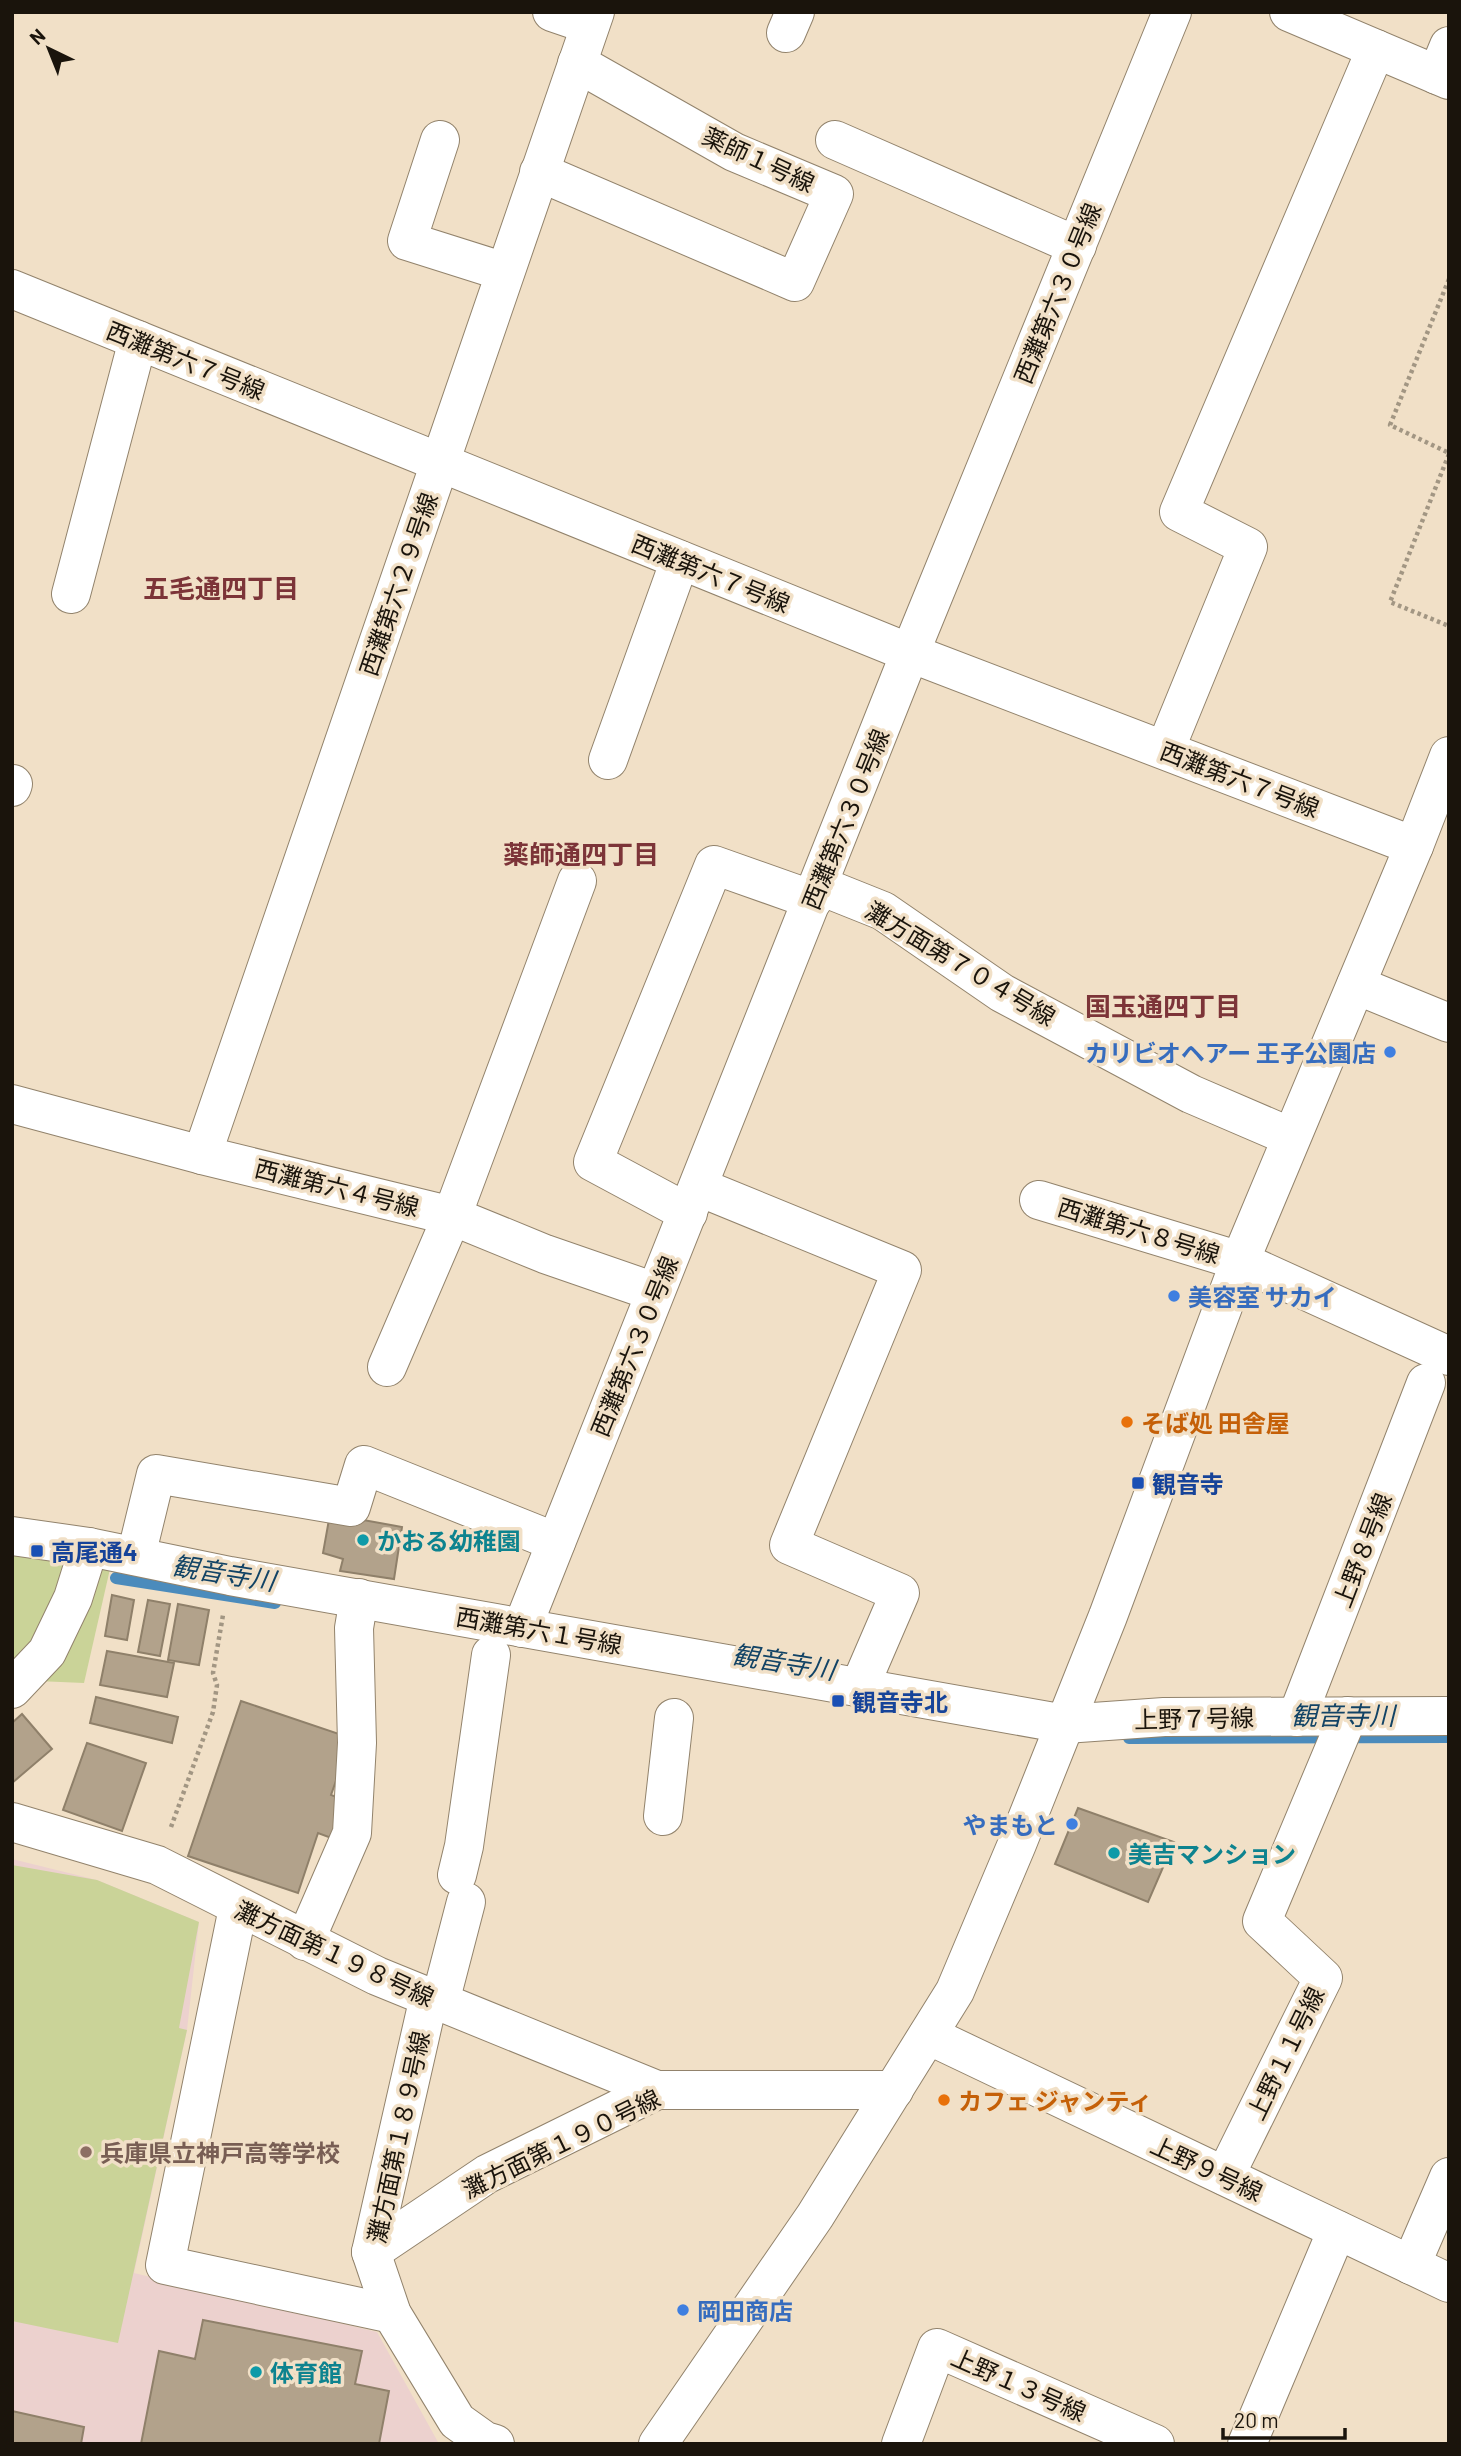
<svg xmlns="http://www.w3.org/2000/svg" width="1461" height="2456" font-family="Barlow,'Noto Sans JP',sans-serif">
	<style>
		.education { fill: #ecd1ce }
		.green { fill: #cad398 }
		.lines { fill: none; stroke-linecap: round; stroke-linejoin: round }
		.stream { stroke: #4b8bbc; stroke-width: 12 }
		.building { fill: #b2a28b; stroke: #8f806a; stroke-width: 2 }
		.minor-casing { stroke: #92836c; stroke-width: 40 }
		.path { stroke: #a29683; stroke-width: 4.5; stroke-dasharray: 3.5 3.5; stroke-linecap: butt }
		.minor { stroke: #fff; stroke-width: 38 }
		.shop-dot { fill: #3f7fe0; stroke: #f1e0c7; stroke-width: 2.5 }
		.food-dot { fill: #e8710a; stroke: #f1e0c7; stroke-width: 2.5 }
		.transit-dot { fill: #1a4fb4; stroke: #f1e0c7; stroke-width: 2.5 }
		.culture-dot { fill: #0f9aa8; stroke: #f1e0c7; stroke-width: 2.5 }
		.education-dot { fill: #8d6e63; stroke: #f1e0c7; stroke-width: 2.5 }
		.labels { text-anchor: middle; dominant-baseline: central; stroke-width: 7; stroke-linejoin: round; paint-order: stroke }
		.street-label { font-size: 24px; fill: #1a140c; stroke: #f1e0c7 }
		.shop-label { font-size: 24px; font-weight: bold; fill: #366cbe; stroke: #f1e0c7; text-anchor: end }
		.food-label { font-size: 24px; font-weight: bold; fill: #c56008; stroke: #f1e0c7; text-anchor: start }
		.transit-label { font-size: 24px; font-weight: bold; fill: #164399; stroke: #f1e0c7; text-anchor: start }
		.culture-label { font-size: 24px; font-weight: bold; fill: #0d838f; stroke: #f1e0c7; text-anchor: start }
		.education-label { font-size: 24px; font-weight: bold; fill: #785e54; stroke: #f1e0c7; text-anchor: start }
		.neighbourhood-label { font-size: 26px; font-weight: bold; fill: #7c3438; stroke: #f1e0c7 }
		.water-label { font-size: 26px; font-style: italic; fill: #124365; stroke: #f1e0c7 }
	</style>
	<rect width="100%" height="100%" fill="#f1e0c7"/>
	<!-- education -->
	<path class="education" d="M12,1859L97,1880L199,1922L187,2030L134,2273L377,2332L438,2442L442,2444H12Z"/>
	<!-- green -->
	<g class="green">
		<path d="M12,1554L73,1562L20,1666L12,1656Z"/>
		<path d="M92,1565L110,1569L84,1683L37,1681Z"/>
		<path d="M12,1865L97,1880L199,1922L179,2028L187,2030L118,2343L12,2321Z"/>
	</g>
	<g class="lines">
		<!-- stream -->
		<g class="stream">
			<path d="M116,1578L275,1603"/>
			<path d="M1129,1738L1449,1737"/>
		</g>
	</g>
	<!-- building -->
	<g class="building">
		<path d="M330,1514L402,1527L394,1579L340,1571L343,1559L323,1553Z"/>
		<path d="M112,1595L134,1600L127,1640L105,1636Z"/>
		<path d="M148,1600L170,1604L160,1656L138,1652Z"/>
		<path d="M178,1604L209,1610L199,1665L168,1660Z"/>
		<path d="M107,1651L174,1663L167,1697L100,1685Z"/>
		<path d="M96,1697L178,1717L172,1743L90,1723Z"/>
		<path d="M241,1701L351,1738L331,1795L347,1801L334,1839L318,1833L298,1893L188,1856Z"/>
		<path d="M22,1714L52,1749L12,1783V1723Z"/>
		<path d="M87,1743L146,1763L122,1831L63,1810Z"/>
		<path d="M1078,1808L1174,1842L1148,1902L1055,1864Z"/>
		<path d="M203,2320L362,2351L355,2384L389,2391L379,2444H141L159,2351L195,2359Z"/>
		<path d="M12,2411L84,2427L81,2444H12Z"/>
	</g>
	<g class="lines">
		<defs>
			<g id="minor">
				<path d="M552,12L590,25"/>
				<path d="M1289,12L1449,80"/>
				<path d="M786,33L795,12"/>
				<path d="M1437,75L1449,46"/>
				<path d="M440,140L407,241L505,272"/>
				<path d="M835,140L1077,246"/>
				<path d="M539,172L795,282L834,194L734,152L577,63"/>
				<path d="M12,289L910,653L1414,846"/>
				<path d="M71,594L138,340"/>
				<path d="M1165,750L1248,547L1179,512L1376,49"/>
				<path d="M608,760L680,560"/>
				<path d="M12,787L13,784"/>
				<path d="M818,885L883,911L1002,993L1191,1094L1291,1137"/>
				<path d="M1356,985L1449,1023"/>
				<path d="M12,1104L202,1155L452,1216L545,1254L655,1292"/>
				<path d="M202,1155L595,12"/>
				<path d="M699,1187L902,1270L789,1545L900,1593L859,1688"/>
				<path d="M1039,1200L1240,1261L1449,1356"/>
				<path d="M688,1213L593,1162L714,865L813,900"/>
				<path d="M387,1367L452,1216L577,881"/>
				<path d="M12,1536L89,1547L230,1576L1065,1724L1164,1717L1449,1716"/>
				<path d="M136,1556L156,1474L351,1507L364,1465L556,1542"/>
				<path d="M522,1628L910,653L1172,12"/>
				<path d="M12,1689L47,1652L73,1598L89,1547"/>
				<path d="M1297,1717L1426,1383"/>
				<path d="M663,1816L674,1718"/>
				<path d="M12,1822L157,1865L377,1976L657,2090"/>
				<path d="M457,1875L464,1846L491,1655"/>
				<path d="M238,1908L165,2265L392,2314"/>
				<path d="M305,1941L352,1833L357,1743L354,1628L359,1598"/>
				<path d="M429,1997L371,2252L392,2314L457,2421L485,2441L495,2444"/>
				<path d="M440,2002L466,1902"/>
				<path d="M928,2035L1449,2283"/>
				<path d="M1225,2176L1323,1978L1262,1921L1348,1716"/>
				<path d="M371,2252L487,2174L657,2090H894"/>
				<path d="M1411,2265L1449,2177"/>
				<path d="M658,2444L815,2216L955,1991L1017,1844L1108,1616L1240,1261L1414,846L1449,756"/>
				<path d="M901,2444L937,2348L1155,2444"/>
				<path d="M1247,2444L1337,2230"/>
			</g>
		</defs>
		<!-- minor casing -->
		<use href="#minor" class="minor-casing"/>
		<!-- path -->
		<g class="path">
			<path d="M1449,279L1390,425L1449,453"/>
			<path d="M1449,454L1390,602L1449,626"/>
			<path d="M171,1827L213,1712L217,1685L213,1673L223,1615"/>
		</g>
		<!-- minor -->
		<use href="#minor" class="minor"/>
	</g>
	<!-- markers -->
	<g class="shop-dot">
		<circle cx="1390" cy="1052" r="7"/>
		<circle cx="1174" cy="1296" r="7"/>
		<circle cx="1072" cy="1824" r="7"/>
		<circle cx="683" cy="2310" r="7"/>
	</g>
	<g class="food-dot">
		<circle cx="1127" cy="1422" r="7"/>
		<circle cx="944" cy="2100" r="7"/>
	</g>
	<g class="transit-dot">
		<rect x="1131" y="1476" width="14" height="14" rx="3.5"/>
		<rect x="30" y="1544" width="14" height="14" rx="3.5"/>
		<rect x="831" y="1694" width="14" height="14" rx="3.5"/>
	</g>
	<g class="culture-dot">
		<circle cx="363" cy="1540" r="7"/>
		<circle cx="1114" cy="1853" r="7"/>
		<circle cx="256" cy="2372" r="7"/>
	</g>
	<circle class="education-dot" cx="86" cy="2152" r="7"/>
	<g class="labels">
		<!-- street labels -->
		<g class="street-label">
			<text transform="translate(759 159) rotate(25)">薬師１号線</text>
			<text transform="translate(1057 293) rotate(-68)">西灘第六３０号線</text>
			<text transform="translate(186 360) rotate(22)">西灘第六７号線</text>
			<text transform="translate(711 573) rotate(22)">西灘第六７号線</text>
			<text transform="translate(398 584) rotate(-71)">西灘第六２９号線</text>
			<text transform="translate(1240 779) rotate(21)">西灘第六７号線</text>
			<text transform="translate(845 819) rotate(-68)">西灘第六３０号線</text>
			<text transform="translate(961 963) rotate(31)">灘方面第７０４号線</text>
			<text transform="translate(337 1187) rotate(14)">西灘第六４号線</text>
			<text transform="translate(1139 1230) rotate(17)">西灘第六８号線</text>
			<text transform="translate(634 1346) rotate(-68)">西灘第六３０号線</text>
			<text transform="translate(1362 1550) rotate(-69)">上野８号線</text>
			<text transform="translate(539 1630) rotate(10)">西灘第六１号線</text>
			<text transform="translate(1194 1718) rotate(-1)">上野７号線</text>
			<text transform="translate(335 1953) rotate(25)">灘方面第１９８号線</text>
			<text transform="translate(1285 2053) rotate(-64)">上野１１号線</text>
			<text transform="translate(398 2137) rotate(-78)">灘方面第１８９号線</text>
			<text transform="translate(561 2143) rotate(-26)">灘方面第１９０号線</text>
			<text transform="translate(1207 2168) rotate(25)">上野９号線</text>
			<text transform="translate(1019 2384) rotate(24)">上野１３号線</text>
		</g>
		<!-- shop labels -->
		<g class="shop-label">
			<text x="1376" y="1052">カリビオヘアー 王子公園店</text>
			<text x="1188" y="1296" text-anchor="start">美容室 サカイ</text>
			<text x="1058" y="1824">やまもと</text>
			<text x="697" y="2310" text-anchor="start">岡田商店</text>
		</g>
		<!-- food labels -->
		<g class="food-label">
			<text x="1141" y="1422">そば処 田舎屋</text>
			<text x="958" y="2100">カフェ ジャンティ</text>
		</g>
		<!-- transit labels -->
		<g class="transit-label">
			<text x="1152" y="1483">観音寺</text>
			<text x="51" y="1551">高尾通4</text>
			<text x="852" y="1701">観音寺北</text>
		</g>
		<!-- culture labels -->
		<g class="culture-label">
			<text x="377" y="1540">かおる幼稚園</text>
			<text x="1128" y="1853">美吉マンション</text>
			<text x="270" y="2372">体育館</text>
		</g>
		<!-- education labels -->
		<g class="education-label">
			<text x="100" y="2152">兵庫県立神戸高等学校</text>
		</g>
		<!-- neighbourhood labels -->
		<g class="neighbourhood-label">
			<text x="221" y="587">五毛通四丁目</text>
			<text x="581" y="853">薬師通四丁目</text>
			<text x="1163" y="1005">国玉通四丁目</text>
		</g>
		<!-- water labels -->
		<g class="water-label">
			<text transform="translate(224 1572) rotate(9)">観音寺川</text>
			<text transform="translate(784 1661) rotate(9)">観音寺川</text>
			<text x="1343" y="1714">観音寺川</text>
		</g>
	</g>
	<!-- border -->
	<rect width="1461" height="2456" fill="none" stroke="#1a140c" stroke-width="28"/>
	<!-- north arrow -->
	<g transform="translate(49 49) rotate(317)" stroke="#f1e0c7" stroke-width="5" paint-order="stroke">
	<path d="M0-5L12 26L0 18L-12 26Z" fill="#1a140c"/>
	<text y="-10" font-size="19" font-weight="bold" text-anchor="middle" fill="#1a140c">N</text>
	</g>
	<!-- scale -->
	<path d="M1223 2428v10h122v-10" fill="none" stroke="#1a140c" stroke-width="3.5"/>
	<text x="1234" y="2428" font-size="21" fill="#1a140c" stroke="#f1e0c7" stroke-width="5" paint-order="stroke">20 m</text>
</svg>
